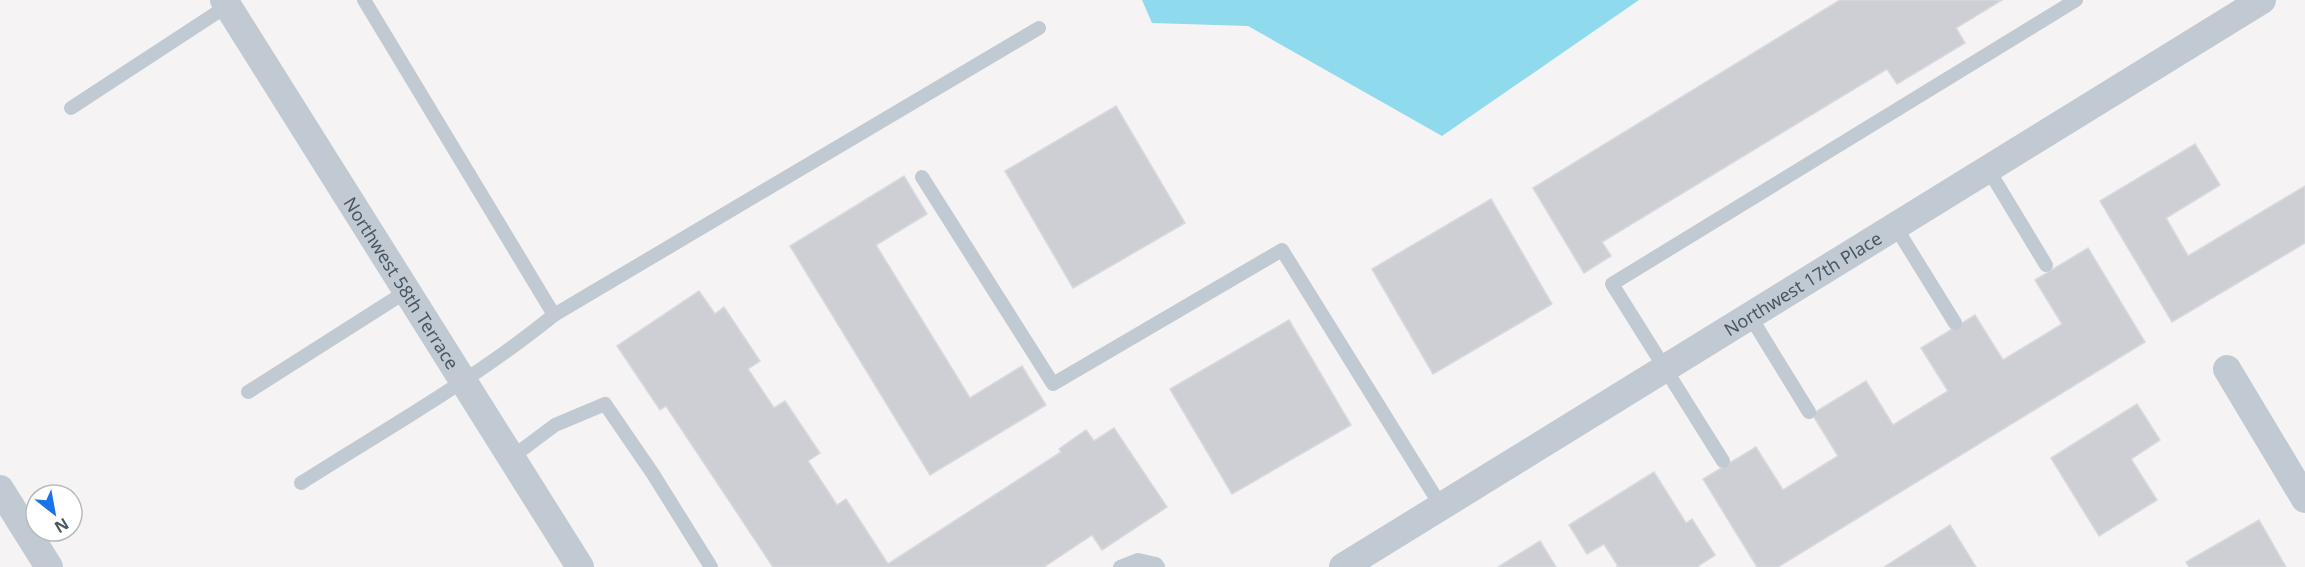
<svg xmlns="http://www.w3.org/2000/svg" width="2305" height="567" font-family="'Noto Sans',sans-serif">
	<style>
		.water { fill: #90daee }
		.building { fill: #cdcfd5; stroke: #d7d9de; stroke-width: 1.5 }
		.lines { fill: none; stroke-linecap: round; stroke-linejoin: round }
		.lane { stroke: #c1cad2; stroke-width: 14 }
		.street { stroke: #c1cad2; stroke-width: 28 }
		.labels { text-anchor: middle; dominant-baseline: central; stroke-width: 4.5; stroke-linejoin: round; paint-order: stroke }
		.street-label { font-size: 18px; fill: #4a5661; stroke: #fff }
	</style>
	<rect width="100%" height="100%" fill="#f5f3f3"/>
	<!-- water -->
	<path class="water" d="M1142,0H1639L1442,136L1248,26L1152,23Z"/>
	<!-- building -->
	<g class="building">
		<path d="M1840,0H2002L1956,28L1965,43L1897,84L1887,69L1602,242L1611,256L1584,273L1533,188Z"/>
		<path d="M1116,106L1185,223L1073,288L1005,171Z"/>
		<path d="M2195,144L2220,185L2166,218L2188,256L2305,186V243L2172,322L2100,201Z"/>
		<path d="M904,176L927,214L876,245L970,398L1022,366L1046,405L930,475L790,246Z"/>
		<path d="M1491,199L1552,304L1433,374L1372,269Z"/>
		<path d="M2088,248L2145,342L1778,567H1757L1703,479L1756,447L1783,490L1838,456L1812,414L1866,381L1893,425L1948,391L1921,348L1975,315L2003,360L2062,324L2035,280Z"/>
		<path d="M699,291L715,314L724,307L760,361L748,369L774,408L785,401L820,453L808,461L837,505L846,499L888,564L1061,452L1059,449L1086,430L1094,441L1114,428L1167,507L1102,550L1092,535L1044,567H773L666,406L660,410L617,346Z"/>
		<path d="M1289,320L1351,425L1232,494L1170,389Z"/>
		<path d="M2137,404L2160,440L2131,459L2157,500L2099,536L2051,458Z"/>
		<path d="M1654,472L1686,523L1692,519L1715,555L1697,567H1616L1618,566L1604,544L1587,554L1569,525Z"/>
		<path d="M2259,520L2286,567H2189L2186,562Z"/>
		<path d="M1950,525L1976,567H1884Z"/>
		<path d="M1540,541L1556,567H1498Z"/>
	</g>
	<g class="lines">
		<!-- lane -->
		<g class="lane">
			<path d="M364,0L554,315L1039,28"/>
			<path d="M71,108L227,6"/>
			<path d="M1988,169L2046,265"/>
			<path d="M922,177L1053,384L1282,250L1441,506"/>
			<path d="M1895,226L1955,323"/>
			<path d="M1750,316L1809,412"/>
			<path d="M248,392L407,291"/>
			<path d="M511,458L555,425L605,404L653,474L711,567"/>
			<path d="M1723,461L1612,284L2076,0"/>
			<path d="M301,483C386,429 475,379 554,315"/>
			<path d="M1120,567L1138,560L1156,564L1158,567"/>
		</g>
		<!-- street -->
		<g class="street">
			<path id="s1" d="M224,0L580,567"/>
			<path d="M2227,369L2305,499"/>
			<path d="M0,489L49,567"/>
			<path id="s2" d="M1343,567L2262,0"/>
		</g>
	</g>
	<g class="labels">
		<!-- street labels -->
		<g class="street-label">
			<text stroke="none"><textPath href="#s1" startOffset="334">Northwest 58th Terrace</textPath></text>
			<text stroke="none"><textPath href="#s2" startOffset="540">Northwest 17th Place</textPath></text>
		</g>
	</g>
	<!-- north arrow -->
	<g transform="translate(54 513) rotate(149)"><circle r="28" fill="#ffffff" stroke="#b7bbc0" stroke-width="1.5"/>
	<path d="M0-4.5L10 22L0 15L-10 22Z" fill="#1a73e8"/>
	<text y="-9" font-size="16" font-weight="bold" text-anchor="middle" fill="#4a5661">N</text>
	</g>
</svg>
